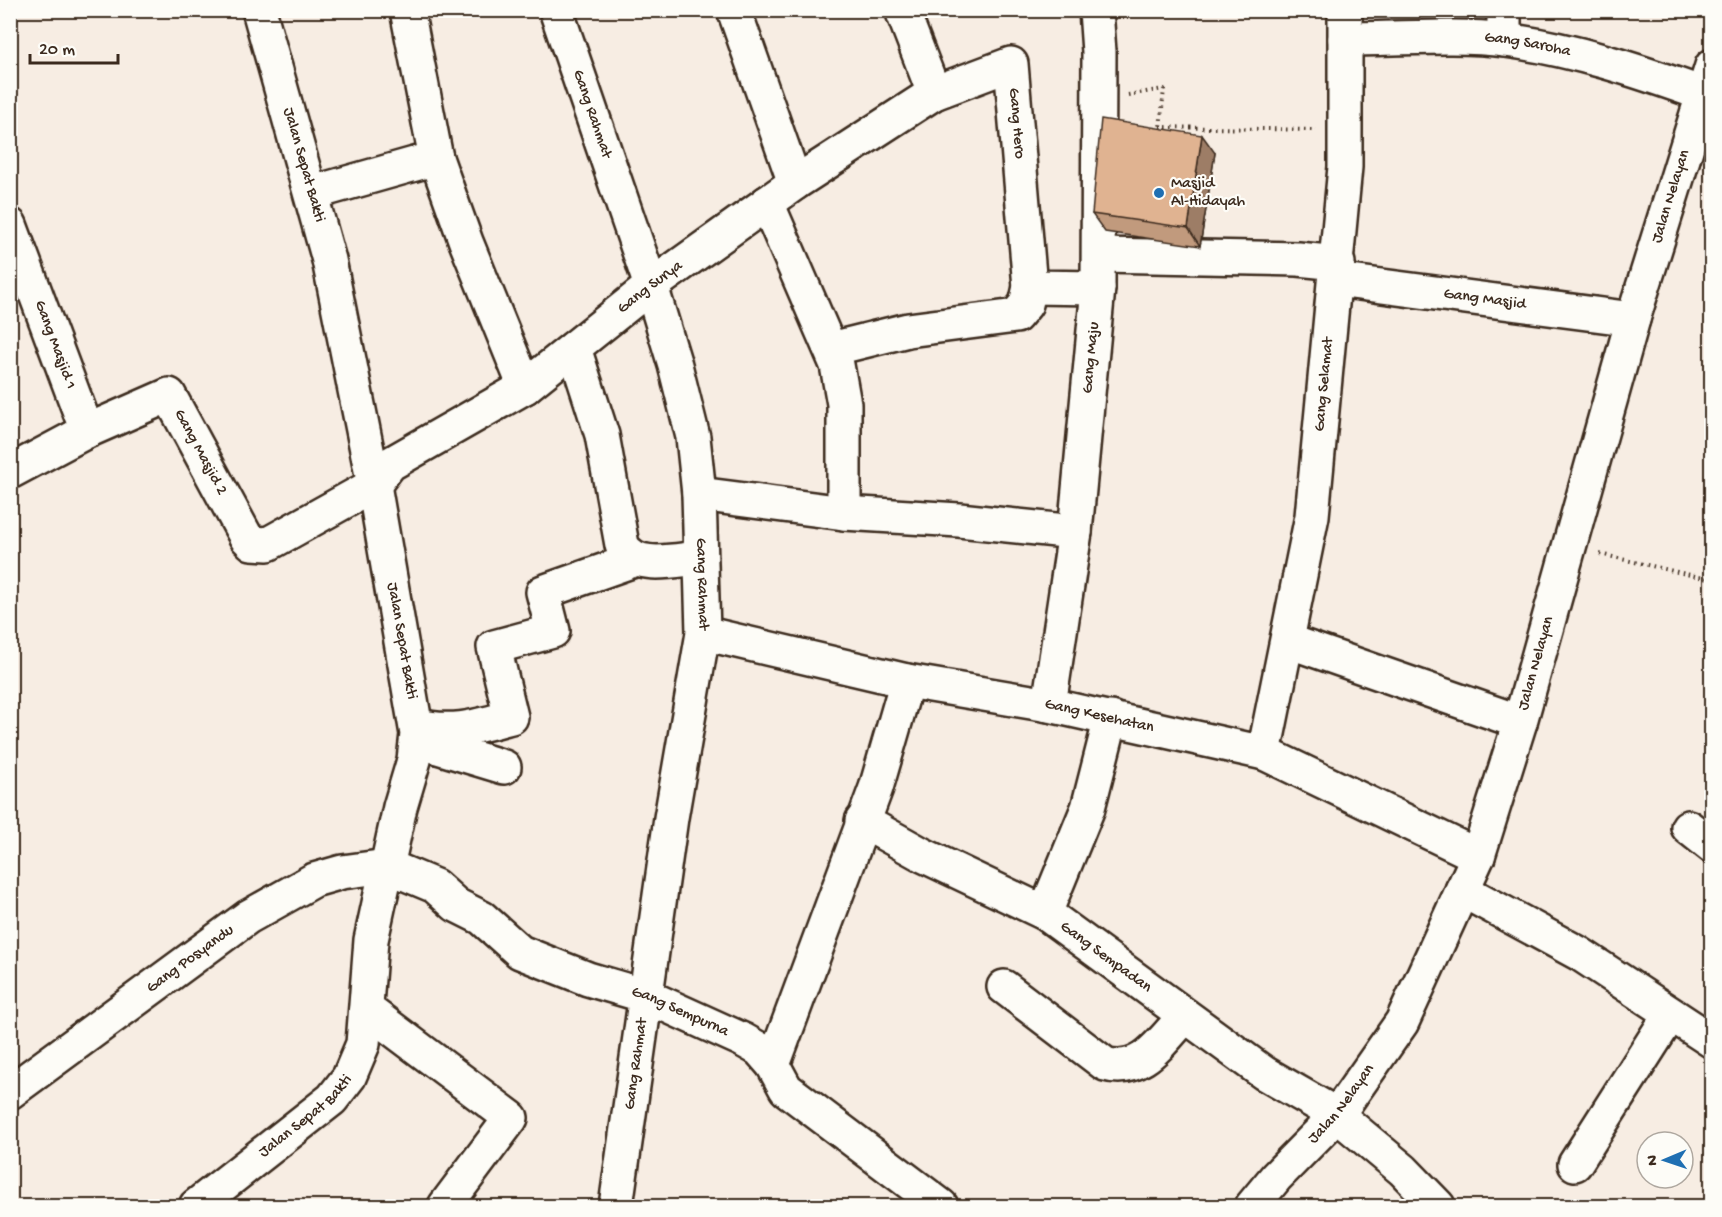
<svg xmlns="http://www.w3.org/2000/svg" width="1722" height="1217" font-family="'Gochi Hand',sans-serif">
	<style>
		.lines { fill: none; stroke-linecap: round; stroke-linejoin: round }
		.minor-casing { stroke: #3b2a1e; stroke-width: 38 }
		.secondary-casing { stroke: #3b2a1e; stroke-width: 38 }
		.path { stroke: #3b2a1e; stroke-width: 4; stroke-dasharray: 1.5 4.5; stroke-linecap: butt }
		.minor { stroke: #fdfcf7; stroke-width: 33 }
		.secondary { stroke: #fdfcf7; stroke-width: 33 }
		.wall { fill: #c19a7d; stroke: #3b2a1e; stroke-width: 1.5 }
		.shaded-wall { fill: #9d7d66; stroke: #3b2a1e; stroke-width: 1.5 }
		.building { fill: #e0b391; stroke: #3b2a1e; stroke-width: 1.5 }
		.poi-dot { fill: #1f6fb2; stroke: #fdfcf7; stroke-width: 2 }
		.labels { text-anchor: middle; dominant-baseline: central; stroke-width: 4.5; stroke-linejoin: round; paint-order: stroke }
		.street-label { font-size: 16px; fill: #3b2a1e; stroke: #fdfcf7 }
		.poi-label { font-size: 16px; fill: #3b2a1e; stroke: #fdfcf7; text-anchor: start }
	</style>
	<rect width="100%" height="100%" fill="#f7ede3"/>
	<filter id="ink" filterUnits="userSpaceOnUse"><feTurbulence type="fractalNoise" baseFrequency=".0167" numOctaves="2"/><feDisplacementMap in="SourceGraphic" scale="12" xChannelSelector="R" yChannelSelector="G"/><feConvolveMatrix kernelMatrix="1 2 1 2 8 2 1 2 1" color-interpolation-filters="sRGB"/></filter>
	<g filter="url(#ink)">
		<g class="lines">
			<defs>
				<g id="minor">
					<path d="M407,10L436,158L466,242L525,387"/>
					<path id="s1" d="M556,10L651,286L675,365L693,437L699,494L703,633L671,818L616,1206"/>
					<path d="M734,10L795,183"/>
					<path d="M902,10L934,93"/>
					<path d="M1504,10V40"/>
					<path id="s2" d="M1345,39C1395,39 1457,34 1505,40C1573,49 1639,71 1703,94"/>
					<path d="M312,193L436,158"/>
					<path d="M767,203L837,365L844,404V513"/>
					<path id="s3" d="M10,225L87,431"/>
					<path d="M1100,255L1298,259L1338,263"/>
					<path id="s4" d="M1336,280L1633,319"/>
					<path d="M574,348L602,435L622,545C636,571 674,560 700,558"/>
					<path d="M831,349L908,330L1016,316L1026,304L1030,287"/>
					<path id="s5" d="M10,472L87,431L169,395L246,537L252,543L268,544L374,485L390,464L525,387L651,286L795,183L934,93L1011,64L1030,287L1098,288"/>
					<path d="M699,494L844,513L959,520L1075,532"/>
					<path id="s6" d="M703,633L907,681L1049,705L1264,753L1478,856"/>
					<path d="M1288,641L1520,722"/>
					<path id="s7" d="M1049,705L1075,532L1098,288L1099,52L1096,10"/>
					<path d="M416,725C451,735 478,726 511,717L494,647L553,631L543,592L634,560"/>
					<path d="M418,741L504,767"/>
					<path id="s8" d="M1264,753L1312,516L1345,167V10"/>
					<path id="s9" d="M862,821L923,855L1045,913L1264,1073L1337,1115L1403,1170L1438,1206"/>
					<path d="M1688,827L1712,846"/>
					<path d="M1462,890L1580,954L1712,1041"/>
					<path d="M1045,913L1088,808L1111,718"/>
					<path d="M1004,987L1105,1064C1142,1075 1162,1040 1185,1016"/>
					<path d="M366,1009L511,1118L445,1206"/>
					<path d="M773,1065L876,788L907,681"/>
					<path id="s10" d="M10,1092L248,917L314,880L342,872L387,866L435,886L456,905L482,918L520,952L588,979L646,996L743,1040L759,1049L773,1065L786,1089L941,1206"/>
					<path d="M1575,1164L1670,1015"/>
					<path id="s11" d="M196,1206L332,1099L349,1077L363,1044L371,940L400,807L414,760L417,734L374,485L329,260L259,10"/>
				</g>
				<g id="secondary">
					<path id="s12" d="M1252,1206L1276,1177L1337,1115L1402,1022L1478,856L1520,722L1633,319L1712,66"/>
				</g>
			</defs>
			<!-- minor casing -->
			<use href="#minor" class="minor-casing"/>
			<!-- secondary casing -->
			<use href="#secondary" class="secondary-casing"/>
			<!-- path -->
			<g class="path">
				<path d="M1128,95L1164,89L1160,128"/>
				<path d="M1160,127L1316,130"/>
				<path d="M1600,554L1712,580"/>
			</g>
			<!-- minor -->
			<use href="#minor" class="minor"/>
			<!-- secondary -->
			<use href="#secondary" class="secondary"/>
		</g>
		<!-- wall -->
		<path class="wall" d="M1215,153L1200,246L1105,232L1092,214Z"/>
		<!-- shaded-wall -->
		<path class="shaded-wall" d="M1202,135L1215,153L1200,246L1188,228Z"/>
		<!-- building -->
		<path class="building" d="M1101,119L1202,135L1188,228L1092,214Z"/>
	</g>
	<!-- markers -->
	<circle class="poi-dot" cx="1159" cy="193" r="6"/>
	<g class="labels">
		<!-- street labels -->
		<g class="street-label">
			<text stroke="none"><textPath href="#s2" startOffset="183">Gang Saroha</textPath></text>
			<text stroke="none"><textPath href="#s1" startOffset="110">Gang Rahmat</textPath></text>
			<text stroke="none"><textPath href="#s5" startOffset="1312">Gang Hero</textPath></text>
			<text transform="translate(303 165) rotate(74)">Jalan Sepat Bakti</text>
			<text stroke="none"><textPath href="#s12" startOffset="1108">Jalan Nelayan</textPath></text>
			<text stroke="none"><textPath href="#s5" startOffset="826">Gang Surya</textPath></text>
			<text stroke="none"><textPath href="#s4" startOffset="150">Gang Masjid</textPath></text>
			<text stroke="none"><textPath href="#s3" startOffset="128">Gang Masjid 1</textPath></text>
			<text stroke="none"><textPath href="#s7" startOffset="350">Gang Maju</textPath></text>
			<text stroke="none"><textPath href="#s8" startOffset="374">Gang Selamat</textPath></text>
			<text stroke="none"><textPath href="#s5" startOffset="242">Gang Masjid 2</textPath></text>
			<text stroke="none"><textPath href="#s1" startOffset="596">Gang Rahmat</textPath></text>
			<text transform="translate(401 641) rotate(80)">Jalan Sepat Bakti</text>
			<text stroke="none"><textPath href="#s12" startOffset="622">Jalan Nelayan</textPath></text>
			<text stroke="none"><textPath href="#s6" startOffset="405">Gang Kesehatan</textPath></text>
			<text stroke="none"><textPath href="#s9" startOffset="280">Gang Sempadan</textPath></text>
			<text stroke="none"><textPath href="#s10" startOffset="224">Gang Posyandu</textPath></text>
			<text stroke="none"><textPath href="#s10" startOffset="777">Gang Sempurna</textPath></text>
			<text transform="translate(637 1064) rotate(-82)">Gang Rahmat</text>
			<text stroke="none"><textPath href="#s12" startOffset="136">Jalan Nelayan</textPath></text>
			<text stroke="none"><textPath href="#s11" startOffset="142">Jalan Sepat Bakti</textPath></text>
		</g>
		<!-- poi labels -->
		<g class="poi-label">
			<text x="1171" y="184">Masjid<tspan x="1171" dy="18">Al-Hidayah</tspan></text>
		</g>
	</g>
	<!-- margin -->
	<rect width="1722" height="1217" fill="none" stroke="#fdfcf7" stroke-width="36"/>
	<rect x="18" y="18" width="1686" height="1181" fill="none" stroke="#3b2a1e" stroke-width="2" filter="url(#ink)"/>
	<!-- north arrow -->
	<g transform="translate(1665 1160) rotate(268)"><circle r="28" fill="#fdfcf7" stroke="#afa8a0" stroke-width="1.5"/>
	<path d="M0-4.5L10 22L0 15L-10 22Z" fill="#1f6fb2"/>
	<text y="-9" font-size="16" font-weight="bold" text-anchor="middle" fill="#3b2a1e">N</text>
	</g>
	<!-- scale -->
	<path d="M30 54v9h88v-9" fill="none" stroke="#3b2a1e" stroke-width="3"/>
	<text x="39" y="54" font-size="18" fill="#3b2a1e" stroke="#fdfcf7" stroke-width="4.5" paint-order="stroke">20 m</text>
</svg>
